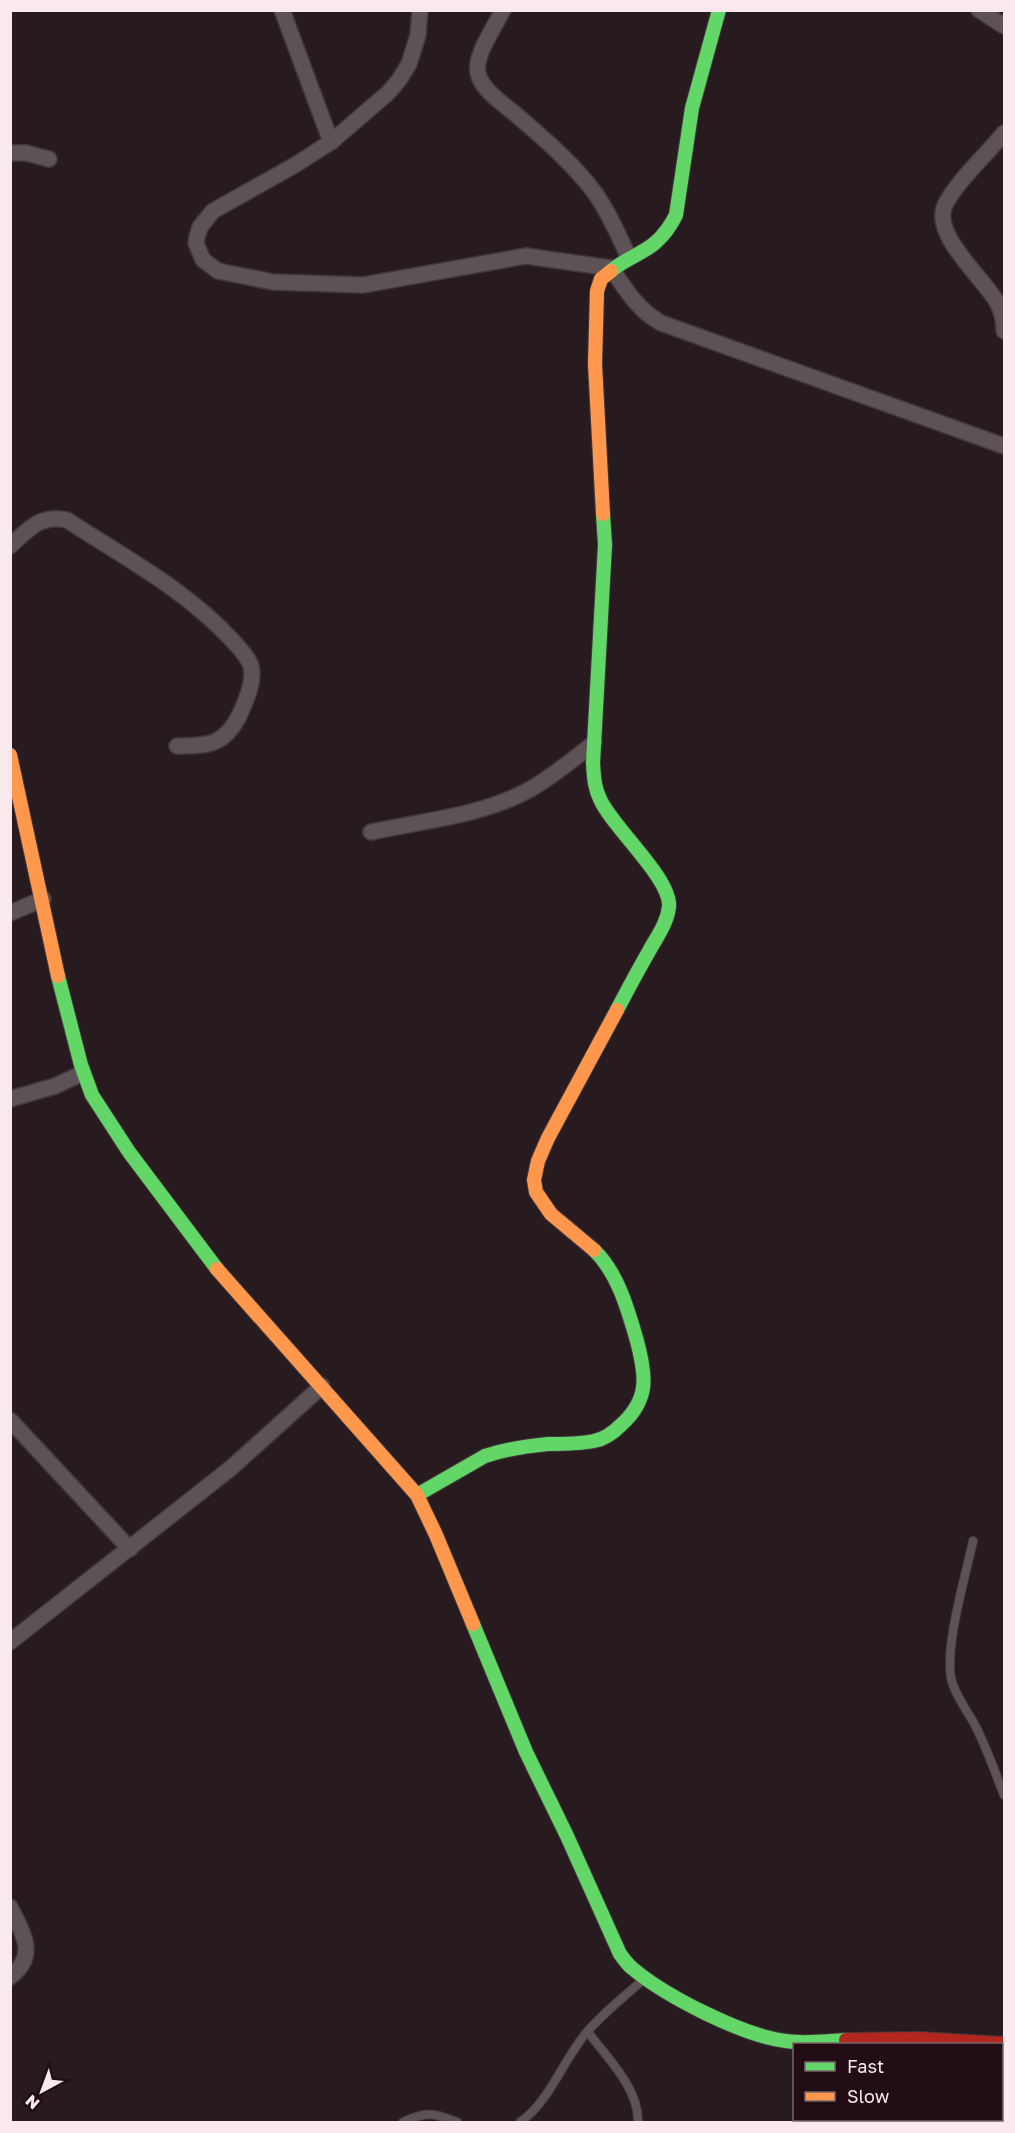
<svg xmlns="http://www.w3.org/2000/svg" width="1015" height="2133" font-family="'Golos Text',sans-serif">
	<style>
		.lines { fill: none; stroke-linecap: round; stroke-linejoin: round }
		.lane-casing { stroke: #41383a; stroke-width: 10 }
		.street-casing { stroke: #41383a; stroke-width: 18 }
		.fast-casing { stroke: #41383a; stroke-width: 16 }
		.slow-casing { stroke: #41383a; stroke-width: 16 }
		.jam-casing { stroke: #41383a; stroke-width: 16 }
		.lane { stroke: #5d5255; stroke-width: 8 }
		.street { stroke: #5d5255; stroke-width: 15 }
		.fast { stroke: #63d668; stroke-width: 14 }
		.slow { stroke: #ff974d; stroke-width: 14 }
		.jam { stroke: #b3261e; stroke-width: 14 }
	</style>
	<rect width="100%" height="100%" fill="#271b1f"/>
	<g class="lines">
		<defs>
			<g id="lane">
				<path d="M973,1541C966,1575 943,1650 952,1682C957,1698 968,1712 976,1727C987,1749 995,1772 1004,1795"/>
				<path d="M588,2032C607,2058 639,2088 638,2122"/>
				<path d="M403,2122C426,2111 434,2113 457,2122"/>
				<path d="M520,2122C548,2104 564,2059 586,2033C603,2013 625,1996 644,1979"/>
				<path d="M815,2122L818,2120"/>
			</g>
			<g id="street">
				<path d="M282,10L331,142"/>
				<path d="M420,10L418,35L409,64L399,80L388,93L331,142L295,165L213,211L200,227L197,237L196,243L203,260L218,271L273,282L363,285L526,256L611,268C626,290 638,310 661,323L1004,446"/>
				<path d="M503,10C495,26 474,56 478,73C481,89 502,103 514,113C543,138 572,162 595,193C609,213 619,236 629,258"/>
				<path d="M979,10L1004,26"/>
				<path d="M1004,133C987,154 957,181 945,205C931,235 985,279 998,304C1002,312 1004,322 1004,331"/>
				<path d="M10,153H26L49,159"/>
				<path d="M10,546C29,529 40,514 67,520C124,557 186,590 232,640C239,648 247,655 251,666C255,681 246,700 240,714C225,745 209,746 177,746"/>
				<path d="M371,832C422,821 480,816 527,791C551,778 572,760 594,743"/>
				<path d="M10,913L43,899"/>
				<path d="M10,1099L55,1086L83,1073"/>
				<path d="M10,1420L130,1549"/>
				<path d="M10,1642L231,1468L322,1386"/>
				<path d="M10,1907C22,1932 39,1955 10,1977"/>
			</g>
			<g id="fast">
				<path d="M611,271C624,259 643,254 656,242C664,235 671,225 676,215L692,108L719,10"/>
				<path d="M603,514L605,545L593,763C594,776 594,787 600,799C612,827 672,879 669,907C667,924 656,938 648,953C637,972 627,991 617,1010"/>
				<path d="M58,976L81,1065L92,1095L129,1152L217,1269"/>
				<path d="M417,1495L485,1456C506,1449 527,1446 548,1444C563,1444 579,1444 594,1441C605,1439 614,1432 621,1425C650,1399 646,1375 637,1341C628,1310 618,1273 594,1250"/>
				<path d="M473,1624L526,1752L567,1836L620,1954C624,1959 627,1964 632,1968C665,1996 743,2036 786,2041C806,2044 826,2041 846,2040"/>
			</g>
			<g id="slow">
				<path d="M603,514L595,364L597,291L601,279L611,271"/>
				<path d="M10,755L58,976"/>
				<path d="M594,1250L551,1214L536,1192L534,1180L538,1161L548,1138L617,1010"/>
				<path d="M217,1269L417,1495L436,1535L473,1624"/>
			</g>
			<path id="jam" d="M846,2040L919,2039L1004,2044"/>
		</defs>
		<!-- lane casing -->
		<use href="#lane" class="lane-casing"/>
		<!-- street casing -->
		<use href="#street" class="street-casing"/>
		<!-- fast casing -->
		<use href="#fast" class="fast-casing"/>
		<!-- slow casing -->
		<use href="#slow" class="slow-casing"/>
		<!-- jam casing -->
		<use href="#jam" class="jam-casing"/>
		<!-- lane -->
		<use href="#lane" class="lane"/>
		<!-- street -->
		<use href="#street" class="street"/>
		<!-- fast -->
		<use href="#fast" class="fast"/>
		<!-- slow -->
		<use href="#slow" class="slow"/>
		<!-- jam -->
		<use href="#jam" class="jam"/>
	</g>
	<!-- border -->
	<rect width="1015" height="2133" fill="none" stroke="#f9e9ed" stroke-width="24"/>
	<!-- legend -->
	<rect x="793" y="2043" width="210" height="78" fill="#220d15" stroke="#78656b" stroke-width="1.5"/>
	<rect x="805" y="2062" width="30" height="9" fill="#63d668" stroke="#78656b" stroke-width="1.5"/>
	<text x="847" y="2073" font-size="18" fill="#f9e9ed">Fast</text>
	<rect x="805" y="2092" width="30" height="9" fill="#ff974d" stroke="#78656b" stroke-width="1.5"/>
	<text x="847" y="2103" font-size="18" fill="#f9e9ed">Slow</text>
	<!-- north arrow -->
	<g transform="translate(42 2091) rotate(221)" stroke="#220d15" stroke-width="4.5" paint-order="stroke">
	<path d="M0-4.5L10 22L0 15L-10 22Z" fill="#f9e9ed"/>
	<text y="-9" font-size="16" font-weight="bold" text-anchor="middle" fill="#f9e9ed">N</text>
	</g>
</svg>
